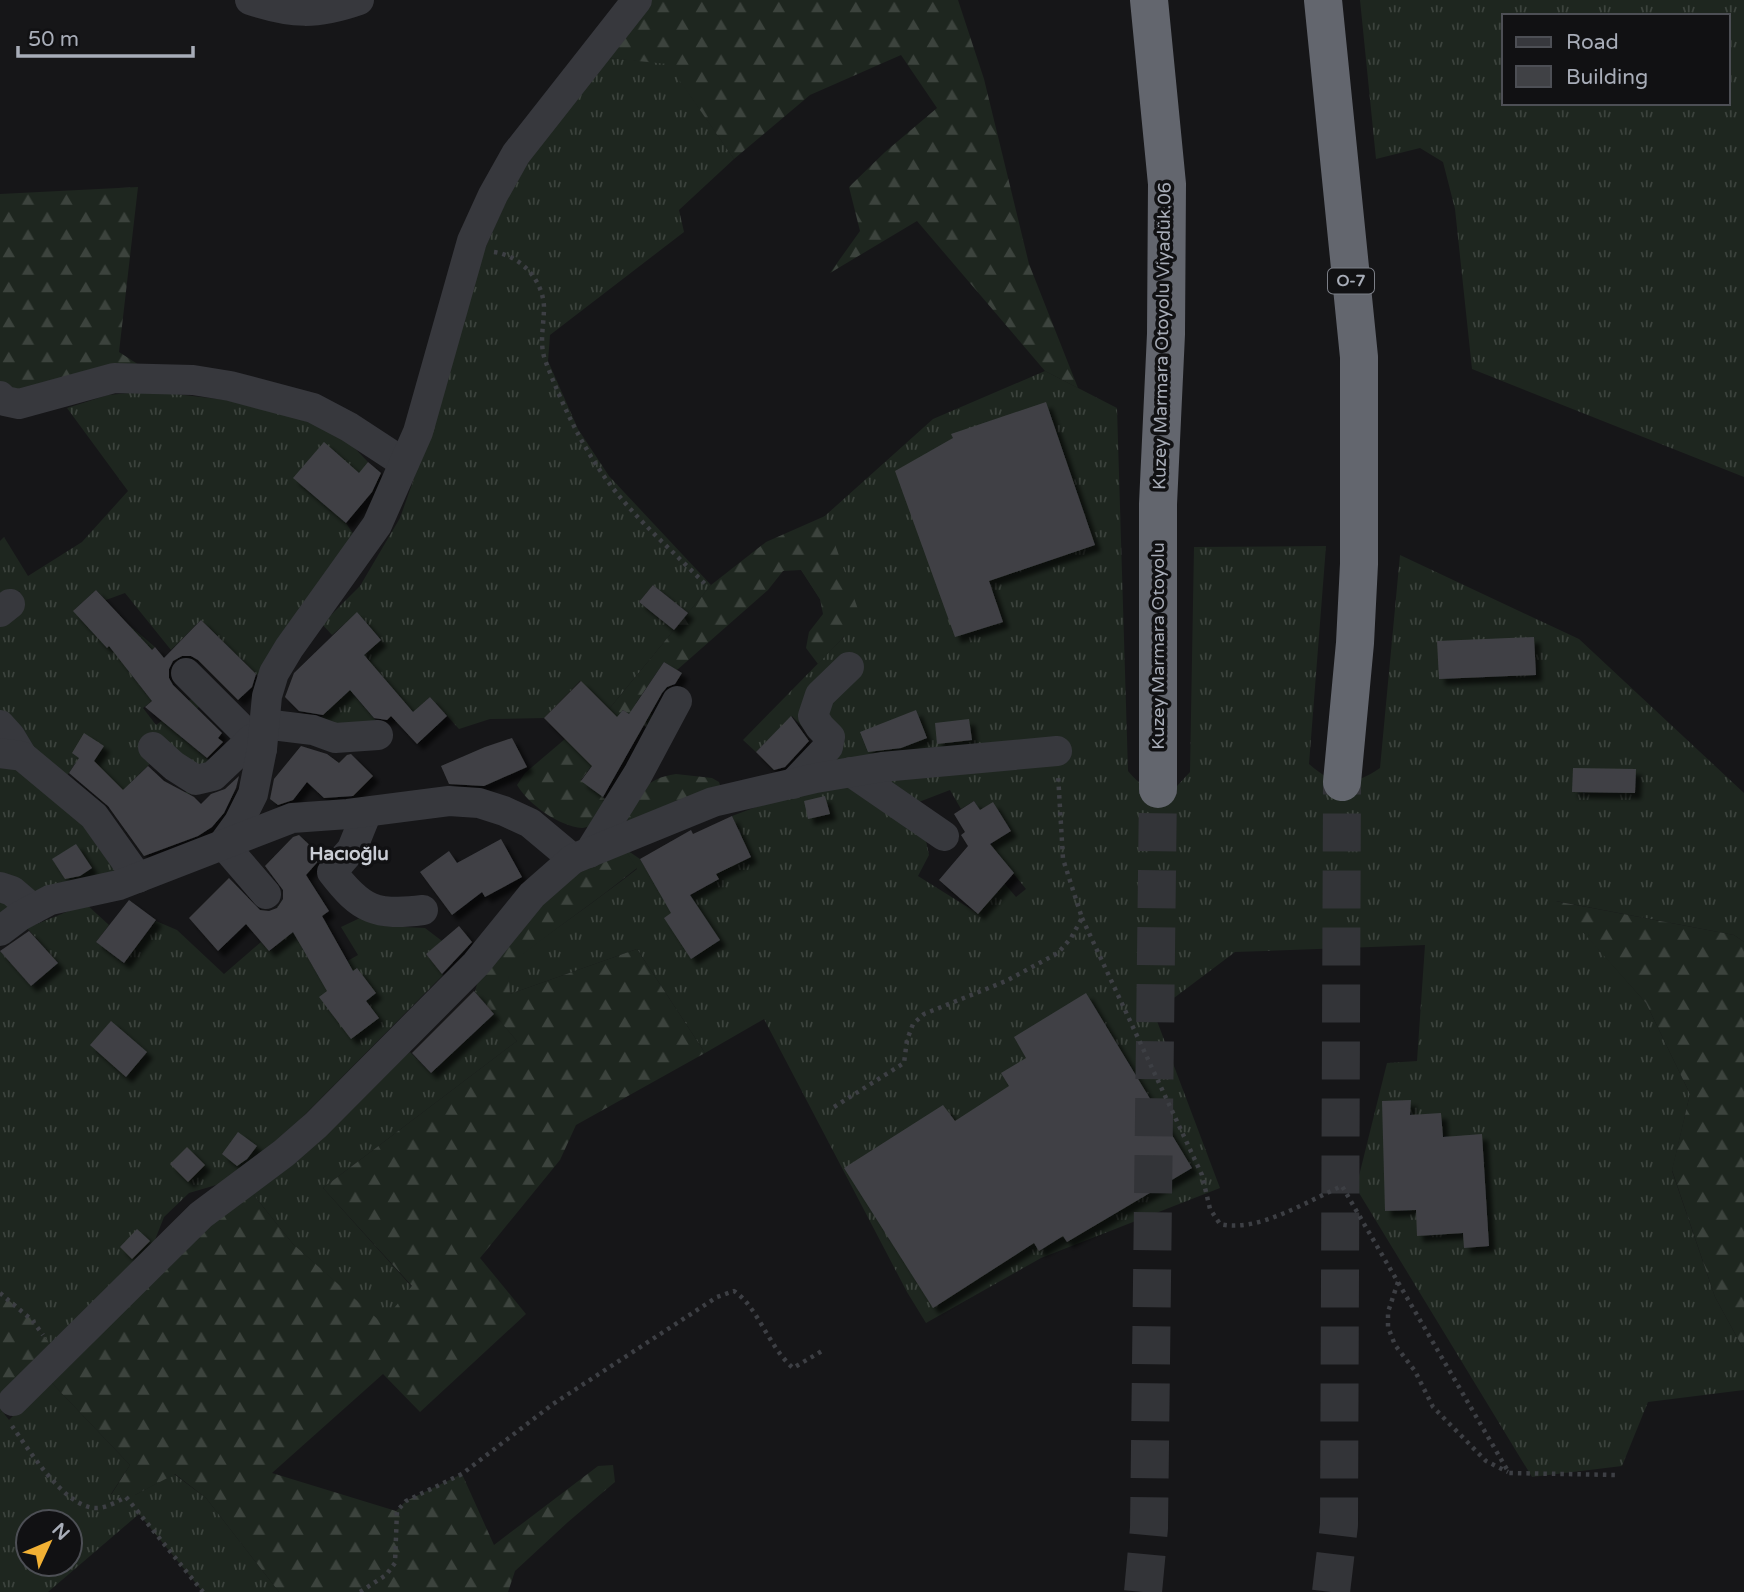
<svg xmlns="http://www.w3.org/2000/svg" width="1744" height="1592" font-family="'Varela Round',sans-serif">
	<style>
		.grass { fill: url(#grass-tufts); fill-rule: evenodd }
		.forest { fill: url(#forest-firs) }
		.building { fill: #404145; filter: url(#shadow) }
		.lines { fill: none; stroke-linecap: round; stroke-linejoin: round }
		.highway-tunnel { stroke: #333438; stroke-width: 38; stroke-dasharray: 38 19; stroke-linecap: butt }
		.path { stroke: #3d3f44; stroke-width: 4.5; stroke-dasharray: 3.5 5; stroke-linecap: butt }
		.minor { stroke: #37383d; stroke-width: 30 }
		.highway { stroke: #63666e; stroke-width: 38 }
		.labels { text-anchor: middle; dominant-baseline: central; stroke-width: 7; stroke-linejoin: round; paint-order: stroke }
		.shield { fill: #111113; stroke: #7b7e86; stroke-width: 2 }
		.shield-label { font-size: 16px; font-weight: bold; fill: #a8adb8 }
		.street-label { font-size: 18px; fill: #a8adb8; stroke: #111113 }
		.neighbourhood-label { font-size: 19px; font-weight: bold; fill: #c9ccd4; stroke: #111113 }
	</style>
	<defs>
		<pattern id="grass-tufts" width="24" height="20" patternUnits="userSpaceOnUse" patternTransform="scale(1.75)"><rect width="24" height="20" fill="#1e261f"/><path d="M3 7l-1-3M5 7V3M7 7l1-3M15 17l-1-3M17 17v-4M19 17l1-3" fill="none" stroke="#3c433d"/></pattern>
		<pattern id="forest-firs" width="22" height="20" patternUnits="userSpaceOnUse" patternTransform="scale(1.75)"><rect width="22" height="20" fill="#1e261f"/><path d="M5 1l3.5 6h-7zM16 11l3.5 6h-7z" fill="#3c433d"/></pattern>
		<filter id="shadow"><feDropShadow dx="6" dy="6" stdDeviation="2" flood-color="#0009"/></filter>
	</defs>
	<rect width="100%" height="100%" fill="#161618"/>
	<!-- grass -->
	<g class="grass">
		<path d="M1360,0H1744V477L1472,369L1455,209L1443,162L1420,148L1376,159ZM1504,16H1728V103H1504Z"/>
		<path d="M607,58L668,63L734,159L679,210L684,232L550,335L548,361L578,429L609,476L711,585L688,613L653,585L639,602L674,630L609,709L580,681L544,718L490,719L459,729L430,697L399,725L380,674L354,695L380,725H313L343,696L351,666L381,640L357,613L332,635L322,624L360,586L400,518L429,436L479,262L517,177Z"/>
		<path d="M1045,371L1117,408L1128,771C1146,792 1151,790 1177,786L1190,772L1194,547L1326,546L1309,764C1335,787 1352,787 1380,768L1400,555L1579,639L1744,793V942L1734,935L1556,901L1646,1003L1690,1094L1672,1171L1715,1297L1744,1350V1390L1648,1402L1622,1466L1532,1477L1356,1188L1387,1063L1417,1061L1425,945L1235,952L1154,1013L1220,1188L1041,1258L926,1323L907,1292L764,1019L705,1053L637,949L510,994L507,966C550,932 595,902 637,869L624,848L640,859L669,908L719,879L713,867L730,856L734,865L751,857L732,816L796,792L848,783L924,831L929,855L918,876L977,913L1005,884L1016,897L1026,889L996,852L980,851L1011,831L993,803L980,810L974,801L961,809L950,790L911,805L873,777L1068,761V744L785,781L820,746L792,716L756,752L743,740L844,637L788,549L933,419Z"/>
		<path d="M150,391L260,404L342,435L368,462L358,478H294L346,523L356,538L260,678L201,620L171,650L125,593L106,600L96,590L74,610L107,647L130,626L155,647L127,669L152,701L143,708L156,725L194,697L202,703L177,733L217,767L208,772L156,758L130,783L161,816L187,791L200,805L171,835L113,785L76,762L65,779L0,714V617L23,597L19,591L0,606V541L4,537L28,576L82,542L128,491L67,408L108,395Z"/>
		<path d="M0,741L76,816L120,875L0,913Z"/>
		<path d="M86,904L109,925L96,942L124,963L156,921L177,930L224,974L261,942L270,951L296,929L277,906L289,907L321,916L329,927L300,944L319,977L358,955L341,927L360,918L384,926L425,928L442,941L426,954L443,975L259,1161L223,1183L189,1193L164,1217L153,1245L58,1355L32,1320L0,1293V951L31,986L58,963L27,928Z"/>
		<path d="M494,1014L517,1041L323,1188L412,1287L382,1324L293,1244L248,1188L410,1052L431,1073Z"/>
		<path d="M49,1380L130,1465L111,1494L135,1495L174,1474L206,1498L279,1592H203L139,1514L48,1592H0V1413L2,1411L9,1420ZM28,1522H70V1564H28Z"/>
	</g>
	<!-- forest -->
	<g class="forest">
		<path d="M652,0H958L984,79L1029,264L1078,388L1045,371L917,221L830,273L860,231L849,187L885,152L937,108L901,55L810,95L734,159L668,64L607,58Z"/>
		<path d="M138,187L119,352L150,372L16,397L0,387V194Z"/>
		<path d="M825,516L860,615L841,640L818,664L806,648L809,632L823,614L820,599L801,570L783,571L768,590L677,670L664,662L636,703L653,716L646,727L623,710L600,741L625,759L623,763L604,749L581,780L608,801L598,823C594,824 587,828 582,828C559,826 529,805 517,785L525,773L565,739L572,745L609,709L711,585L766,542Z"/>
		<path d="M676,774L712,778L719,782L721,788L628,822L626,816C642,791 644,779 676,774Z"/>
		<path d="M624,848L637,868C595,902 550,932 508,966L510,994L637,949L705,1053L576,1125L560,1160L480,1258L526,1314L420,1412L383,1374L272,1473L396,1511L406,1501L462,1474L494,1545L598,1466L613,1465L615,1482L568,1522L515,1571L508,1592H279L206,1498L175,1474L135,1495H111L130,1465L49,1380L248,1188L293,1244L382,1323L412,1286L323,1188L517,1041L475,992L480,972L534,908L573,874Z"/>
		<path d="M1555,901L1734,935L1744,942V1350L1715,1297L1672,1170L1690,1094L1646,1003Z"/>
		<path d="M0,1293L32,1320L58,1355L0,1413Z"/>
	</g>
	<!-- building -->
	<g class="building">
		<path d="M1046,402L1095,545L989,581L1003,622L955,637L895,471L953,438L951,434Z"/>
		<path d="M324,442L359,473L368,462L381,473L372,492L346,523L293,478Z"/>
		<path d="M653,585L688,613L674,630L639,602Z"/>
		<path d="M96,590L152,650L155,647L164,658L201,620L256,674L252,687L238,700L198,660L191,656H182L173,661L169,669V678L173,685L222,733L218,738L223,742L207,758L145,707L152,701L109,646L107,648L73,611Z"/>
		<path d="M357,612L381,640L364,655L413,712L430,697L447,716L417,744L391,716L387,720L374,718L350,690L323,715L299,711L285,697L294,673Z"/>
		<path d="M1534,637L1536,675L1439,679L1437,641Z"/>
		<path d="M664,662L682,673L675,684L667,687L662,693L603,797L581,781L592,766L544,718L581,681L617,717L623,710L629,714Z"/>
		<path d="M916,710L927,738L901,748L868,752L860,732Z"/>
		<path d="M791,716L809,741L785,767L774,770L756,752Z"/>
		<path d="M969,719L972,740L937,744L935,723Z"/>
		<path d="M84,733L104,746L94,761L123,790L148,766L164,781L194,797L201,804L211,794L225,789L239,776L236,788L224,813L212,827L198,836L144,856L108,806L69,773L79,758L72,753Z"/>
		<path d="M512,738L527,767L484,786L449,784L441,766L485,747Z"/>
		<path d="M301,746L327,754L339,763L347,755L351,754L373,776L353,796L324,798L307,782L293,800L278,805L270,799L274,779Z"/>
		<path d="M1573,768L1636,769L1635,793L1572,792Z"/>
		<path d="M825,796L830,814L808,819L804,801Z"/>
		<path d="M974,801L980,810L993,802L1011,831L990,844L1014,873L978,914L939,880L968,846L961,835L965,832L954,814Z"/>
		<path d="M732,816L751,857L716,874L719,879L690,895L720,940L691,959L664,918L671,913L640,859L691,830L693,834Z"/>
		<path d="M299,835L322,857L306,875L329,911L322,916L353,971L357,968L376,993L366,1001L379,1018L351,1039L319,997L327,991L293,932L269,951L246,924L218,951L189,918L229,878L260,910L269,911L277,908L283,899V890L265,866L293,837Z"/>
		<path d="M501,839L522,877L485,897L482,892L452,915L420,872L449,851L457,863Z"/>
		<path d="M76,844L92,868L80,876L65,879L52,859Z"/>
		<path d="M129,900L156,920L124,963L96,942Z"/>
		<path d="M459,926L472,942L442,974L426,954Z"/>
		<path d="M29,931L58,963L31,986L0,951Z"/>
		<path d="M474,991L494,1014L431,1073L412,1053Z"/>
		<path d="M1086,993L1192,1168L1067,1242L1063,1236L1039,1251L1034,1243L933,1308L844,1168L943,1105L955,1121L1009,1086L1001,1073L1026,1058L1014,1037Z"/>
		<path d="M111,1021L147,1052L126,1077L90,1045Z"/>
		<path d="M1411,1100L1410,1115L1441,1113L1443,1137L1482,1134L1489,1246L1464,1248L1463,1233L1417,1236L1416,1210L1385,1211L1382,1101Z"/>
		<path d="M238,1132L257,1146L247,1159L237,1166L222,1154Z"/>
		<path d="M187,1147L205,1165L188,1182L170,1164Z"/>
		<path d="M137,1229L150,1241L132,1259L120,1247Z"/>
	</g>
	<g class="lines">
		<!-- highway-tunnel -->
		<g class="highway-tunnel">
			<path d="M1143,1592L1149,1528L1158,789"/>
			<path d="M1331,1592L1339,1525L1342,782"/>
		</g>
		<!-- path -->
		<g class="path">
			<path d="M494,252C521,256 543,280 544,307C544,326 539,342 545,360C561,402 580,443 606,479C634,518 673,551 706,585"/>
			<path d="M1082,918L1202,1175L1210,1209L1220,1224C1258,1233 1307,1201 1342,1186L1509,1473L1617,1475"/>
			<path d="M834,1107L904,1063L907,1040L913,1024L924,1014L1006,981L1058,953L1071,938L1082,918L1063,859L1058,774"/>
			<path d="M1398,1282L1388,1312V1327L1395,1345L1415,1371L1433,1407L1486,1461L1508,1472"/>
			<path d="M0,1293L32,1320L43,1335"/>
			<path d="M12,1426C29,1450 63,1505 94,1508C105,1509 116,1502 126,1497L203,1592"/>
			<path d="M360,1592L386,1575L395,1563L397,1511L406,1501L462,1474L553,1404L717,1297L734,1291C758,1307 768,1346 793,1368L822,1351"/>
		</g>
		<!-- minor -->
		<g class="minor">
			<path d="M250,0C293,14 316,15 359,0"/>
			<path d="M0,396L5,401L19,404L114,378L193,380L230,386L313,408L349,427L404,463"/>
			<path d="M0,612L10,604"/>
			<path d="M186,673L262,749"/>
			<path d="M264,724L313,730L335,738L378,735"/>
			<path d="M0,725L10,736L22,756"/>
			<path d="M153,747L174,766L196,780L213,776L252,739"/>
			<path d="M0,753L22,756L94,816L138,878"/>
			<path d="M851,772L944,836"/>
			<path d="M793,784L828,747L830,737L820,727L813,716L820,695L849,667"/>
			<path d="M367,812L352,849L332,872C361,910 376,916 423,910"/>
			<path d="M223,844L239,822L253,794L262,749L267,696L274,673L289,648L377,525L418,432L472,241L493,195L516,154L637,0"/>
			<path d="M223,844L266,894"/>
			<path d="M589,853L638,774L677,701"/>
			<path d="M0,887L12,891L33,909"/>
			<path d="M0,931L20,916L50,900L119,885L292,818L348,814L449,801L479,803L504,811L530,823L573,859"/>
			<path d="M13,1401L201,1215L284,1153L316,1125L476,964L532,895L573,859L713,802L816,778L882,767L1057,751"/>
		</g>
		<!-- highway -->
		<g class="highway">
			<path d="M1149,0L1167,184L1166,334L1158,504V789"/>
			<path d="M1323,0L1359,357V564L1355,643L1342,782"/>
		</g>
	</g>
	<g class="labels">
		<!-- shield labels -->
		<rect class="shield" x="1328" y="268.5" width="46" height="25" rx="5"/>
		<g class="shield-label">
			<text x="1351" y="281">O-7</text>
		</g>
		<!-- street labels -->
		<g class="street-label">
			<text transform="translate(1162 336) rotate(-89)">Kuzey Marmara Otoyolu Viyadük.06</text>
			<text transform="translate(1158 646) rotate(-90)">Kuzey Marmara Otoyolu</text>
		</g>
		<!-- neighbourhood labels -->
		<g class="neighbourhood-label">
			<text x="349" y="854">Hacıoğlu</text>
		</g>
	</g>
	<!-- legend -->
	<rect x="1502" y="14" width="228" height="91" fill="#111113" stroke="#4d4f55" stroke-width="2"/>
	<rect x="1516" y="37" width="35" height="10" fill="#37383d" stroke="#4d4f55" stroke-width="2"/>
	<text x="1566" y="49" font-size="21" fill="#a8adb8">Road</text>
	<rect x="1516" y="66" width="35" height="21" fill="#404145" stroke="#4d4f55" stroke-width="2"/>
	<text x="1566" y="84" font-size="21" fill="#a8adb8">Building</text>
	<!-- north arrow -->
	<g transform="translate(49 1543) rotate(46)"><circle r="33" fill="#111113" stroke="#4d4f55" stroke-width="2"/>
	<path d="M0-5L12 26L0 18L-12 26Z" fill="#f2b134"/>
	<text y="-10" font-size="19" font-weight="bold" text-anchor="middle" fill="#a8adb8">N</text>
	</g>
	<!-- scale -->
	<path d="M18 46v10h175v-10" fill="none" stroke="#a8adb8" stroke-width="3.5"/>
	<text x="28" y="46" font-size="21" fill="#a8adb8" stroke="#111113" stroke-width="5" paint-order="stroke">50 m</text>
</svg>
